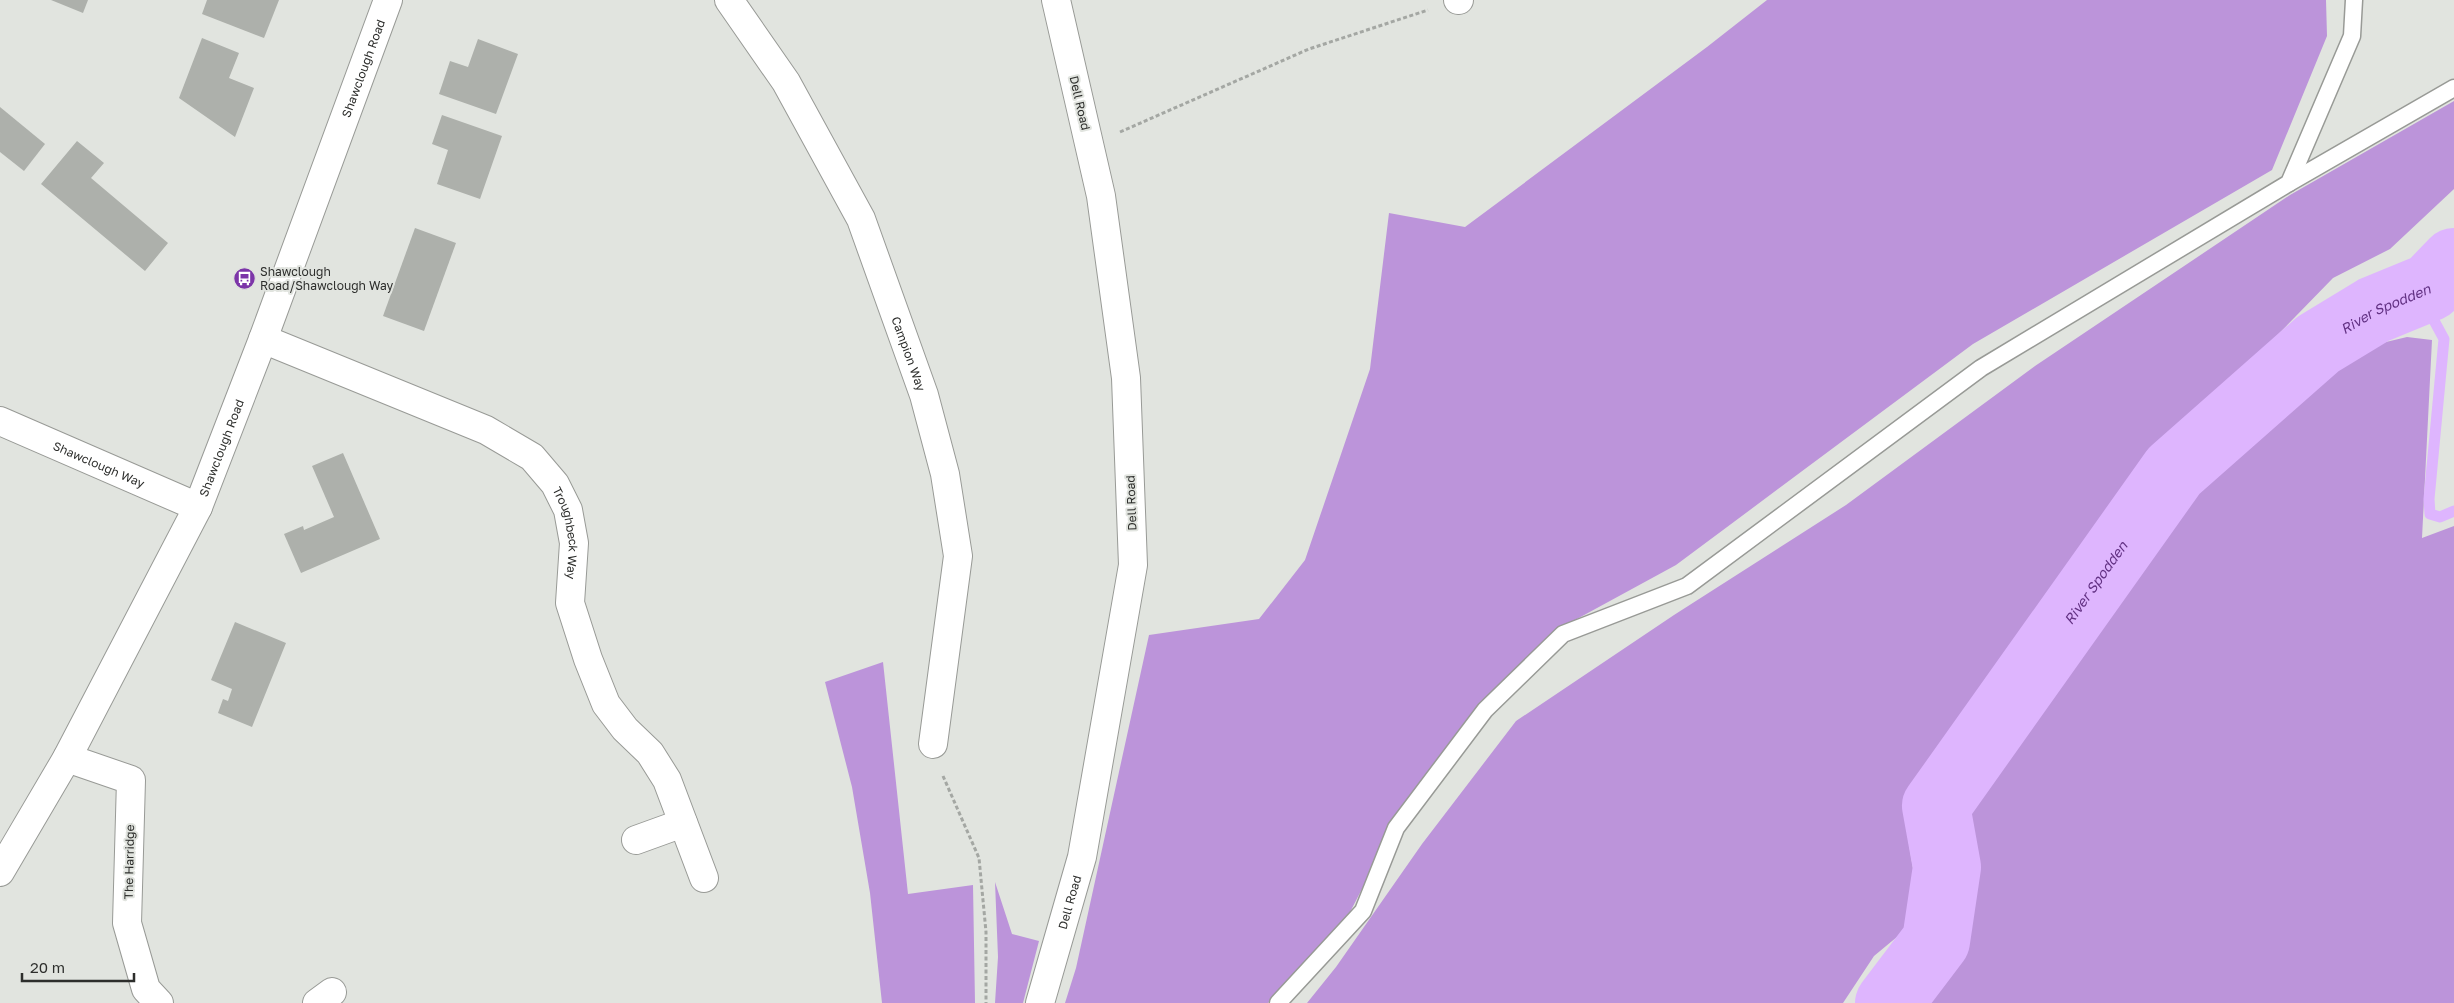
<svg xmlns="http://www.w3.org/2000/svg" width="2454" height="1003" font-family="'Golos Text',sans-serif">
	<style>
		.forest { fill: #bc94da }
		.lines { fill: none; stroke-linecap: round; stroke-linejoin: round }
		.stream { stroke: #deb5fe; stroke-width: 11 }
		.river { stroke: #deb5fe; stroke-width: 68 }
		.building { fill: #adb0ab }
		.service-casing { stroke: #989a96; stroke-width: 19 }
		.minor-casing { stroke: #989a96; stroke-width: 30 }
		.secondary-casing { stroke: #989a96; stroke-width: 30 }
		.path { stroke: #a4a7a3; stroke-width: 3; stroke-dasharray: 4 2.5; stroke-linecap: butt }
		.service { stroke: #fff; stroke-width: 16 }
		.minor { stroke: #fff; stroke-width: 28 }
		.secondary { stroke: #fff; stroke-width: 28 }
		.labels { text-anchor: middle; dominant-baseline: central; stroke-width: 4; stroke-linejoin: round; paint-order: stroke }
		.street-label { font-size: 12px; fill: #2d2e2c; stroke: #e1e4df }
		.poi-label { font-size: 12px; fill: #2d2e2c; stroke: #e1e4df; text-anchor: start }
		.water-label { font-size: 14px; font-style: italic; fill: #623183; stroke: #e1e4df }
	</style>
	<rect width="100%" height="100%" fill="#e1e4df"/>
	<!-- forest -->
	<g class="forest">
		<path d="M1767,0H2326L2327,36L2272,170L1973,344L1676,565L1575,620L1470,716L1403,810L1349,914L1268,1003H1065L1076,968L1149,635L1259,619L1305,560L1370,369L1389,213L1465,227L1707,47Z"/>
		<path d="M2454,101V189L2390,249L2333,278L2158,458L1904,814L1921,917L1874,956L1843,1003H1307L1336,967L1422,844L1516,721L1674,615L1846,505L2035,366L2290,195Z"/>
		<path d="M2407,337L2432,340L2422,538L2454,526V1003H1912L1953,949L1963,807L2214,466L2365,347Z"/>
		<path d="M883,662L908,894L973,885L975,1003H882L870,893L852,787L825,682Z"/>
		<path d="M995,882L1012,934L1039,941L1023,1003H995L998,957Z"/>
	</g>
	<g class="lines">
		<!-- stream -->
		<path class="stream" d="M2418,291L2444,339L2429,499L2430,514L2440,517L2454,511"/>
		<!-- river -->
		<path class="river" id="s1" d="M1889,1003L1936,941L1947,867L1936,806L2174,471L2318,344L2374,310L2430,287L2454,262"/>
	</g>
	<!-- building -->
	<g class="building">
		<path d="M51,0H88L83,13Z"/>
		<path d="M207,0H279L264,38L202,14Z"/>
		<path d="M202,38L239,53L229,78L254,88L235,137L179,98Z"/>
		<path d="M478,39L518,54L496,114L439,94L450,61L468,67Z"/>
		<path d="M0,107L45,144L24,171L0,152Z"/>
		<path d="M442,115L502,136L480,199L437,184L448,150L432,144Z"/>
		<path d="M77,141L104,163L91,178L168,243L145,271L41,184Z"/>
		<path d="M415,228L456,243L424,331L383,316Z"/>
		<path d="M343,453L380,539L301,573L284,534L303,526L304,530L334,517L312,466Z"/>
		<path d="M235,622L286,643L252,727L218,713L223,699L228,701L232,689L211,680Z"/>
	</g>
	<g class="lines">
		<defs>
			<g id="service">
				<path d="M2289,183L2454,88"/>
				<path d="M1278,1003L1363,911L1396,828L1485,710L1563,634L1687,586L1981,368L2289,183L2352,36L2354,0"/>
			</g>
			<g id="minor">
				<path id="s2" d="M729,0L786,82L861,219L924,395L945,474L958,556L933,744"/>
				<path d="M1458,0H1459"/>
				<path id="s3" d="M263,339L486,430L532,457L555,484L568,510L574,543L570,603L588,659L606,704L625,729L650,753L667,780L704,878"/>
				<path id="s4" d="M0,421L198,507"/>
				<path d="M67,758L131,780L127,923L146,989L159,1003"/>
				<path d="M636,840L683,823"/>
				<path d="M317,1003L332,992"/>
				<path id="s5" d="M1040,1003L1082,857L1133,565L1126,378L1101,196L1056,0"/>
			</g>
			<g id="secondary">
				<path id="s6" d="M0,872L67,758L198,507L263,339L388,0"/>
			</g>
		</defs>
		<!-- service casing -->
		<use href="#service" class="service-casing"/>
		<!-- minor casing -->
		<use href="#minor" class="minor-casing"/>
		<!-- secondary casing -->
		<use href="#secondary" class="secondary-casing"/>
		<!-- path -->
		<g class="path">
			<path d="M1120,132L1309,49L1428,10"/>
			<path d="M943,776L979,858L986,932V1003"/>
		</g>
		<!-- service -->
		<use href="#service" class="service"/>
		<!-- minor -->
		<use href="#minor" class="minor"/>
		<!-- secondary -->
		<use href="#secondary" class="secondary"/>
	</g>
	<!-- icons -->
	<defs>
		<symbol id="bus-disc" viewBox="-11 -11 22 22"><circle r="9.5" fill="#7c35a8" stroke="#e1e4df"/><path d="M-5-6H5V4H4V6H2V4H-2V6H-4V4H-5ZM-3.5-4V0h7V-4ZM-3.5 1.2v1.5H-2V1.2ZM2 1.2v1.5H3.5V1.2Z" fill="#fff"/></symbol>
	</defs>
	<g fill-rule="evenodd">
		<use href="#bus-disc" x="232" y="266" width="25" height="25"/>
	</g>
	<g class="labels">
		<!-- street labels -->
		<g class="street-label">
			<text stroke="none"><textPath href="#s6" startOffset="884">Shawclough Road</textPath></text>
			<text transform="translate(1080 103) rotate(77)">Dell Road</text>
			<text stroke="none"><textPath href="#s2" startOffset="399">Campion Way</textPath></text>
			<text stroke="none"><textPath href="#s6" startOffset="479">Shawclough Road</textPath></text>
			<text stroke="none"><textPath href="#s4" startOffset="108">Shawclough Way</textPath></text>
			<text transform="translate(1131 503) rotate(-92)">Dell Road</text>
			<text stroke="none"><textPath href="#s3" startOffset="381">Troughbeck Way</textPath></text>
			<text transform="translate(129 862) rotate(-89)">The Harridge</text>
			<text stroke="none"><textPath href="#s5" startOffset="105">Dell Road</textPath></text>
		</g>
		<!-- poi labels -->
		<g class="poi-label">
			<text x="260" y="271">Shawclough<tspan x="260" dy="14">Road/Shawclough Way</tspan></text>
		</g>
		<!-- water labels -->
		<g class="water-label">
			<text stroke="none"><textPath href="#s1" startOffset="894">River Spodden</textPath></text>
			<text stroke="none"><textPath href="#s1" startOffset="489">River Spodden</textPath></text>
		</g>
	</g>
	<!-- scale -->
	<path d="M22 973v8h112v-8" fill="none" stroke="#2d2e2c" stroke-width="2.5"/>
	<text x="30" y="973" font-size="15" fill="#2d2e2c" stroke="#e1e4df" stroke-width="4" paint-order="stroke">20 m</text>
</svg>
